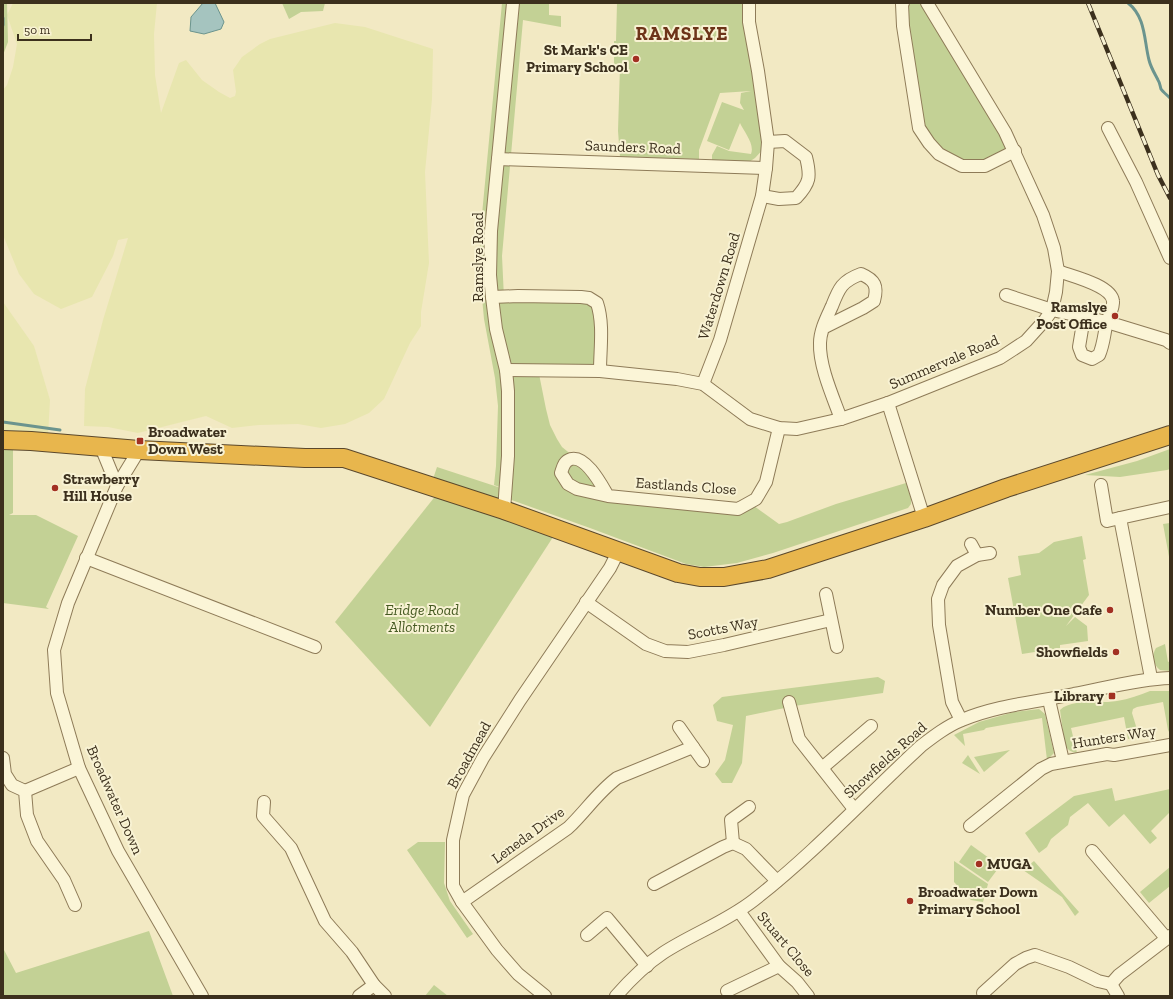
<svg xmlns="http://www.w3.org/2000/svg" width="1173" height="999" font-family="'Zilla Slab',serif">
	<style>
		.farmland { fill: #e8e6af }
		.green { fill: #c3d195 }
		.water { fill: #a5c4bf; stroke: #6b948e }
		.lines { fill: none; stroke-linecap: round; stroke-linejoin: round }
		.stream { stroke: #6b948e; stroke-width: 3 }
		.minor-casing { stroke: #8e7b58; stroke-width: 14 }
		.highway-casing { stroke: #5b482c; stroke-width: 20 }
		.minor { stroke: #fbf5d7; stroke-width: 12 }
		.highway { stroke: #e8b64d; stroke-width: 18 }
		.rail-casing { stroke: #3c301d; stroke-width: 4.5 }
		.rail { stroke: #f8f2d3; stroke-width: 3; stroke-dasharray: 9; stroke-linecap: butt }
		.poi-dot { fill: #a23022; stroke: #f8f2d3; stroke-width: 1.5 }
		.labels { text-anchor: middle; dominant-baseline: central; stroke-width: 4; stroke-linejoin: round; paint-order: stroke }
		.poi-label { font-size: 15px; font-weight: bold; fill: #3c301d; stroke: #f8f2d3; text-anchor: end }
		.street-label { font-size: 15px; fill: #3c301d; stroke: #f8f2d3 }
		.park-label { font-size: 15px; font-style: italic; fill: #465a22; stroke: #f8f2d3 }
		.district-label { font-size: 19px; font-weight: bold; letter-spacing: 1px; fill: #6d3419; stroke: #f8f2d3 }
	</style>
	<rect width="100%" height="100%" fill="#f2e9c3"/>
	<!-- farmland -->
	<g class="farmland">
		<path d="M13,3H157L154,34L155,75L161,113L179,63L186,60L202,80L219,92L230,98L235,96L236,92L233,70L242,57L260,44L270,39L335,23L365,27L433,49L432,99L425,172L429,263L421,312V326L410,343L384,399L369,413L345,424L321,428L298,424L259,425L232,428L206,416L138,433L108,427L84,426L85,389L103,320L128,238L118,240L113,256L92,297L61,309L34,294L19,274L3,235V90L7,85L13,67L17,44L7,15Z"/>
		<path d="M3,302L34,346L50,400L48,436L3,434Z"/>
	</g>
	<!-- green -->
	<g class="green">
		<path d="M3,3H7L8,42L3,55Z"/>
		<path d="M282,3H325L323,11L301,12L289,19Z"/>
		<path d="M502,3H549V15L561,16V27L523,20L502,256L504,298L594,304L599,369H538L546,409L550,425L557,439L562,447L578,460L608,498L754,506L779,524L787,522L836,504L906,483L911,495V504L908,508L773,553L737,563L704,567L686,564L590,528L503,497L505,489L494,485L496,466L498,406L495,378L484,319L479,265L481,225Z"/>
		<path d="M617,3H744L745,27L751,81L745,26L767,145L755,158L749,162L712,160V155L717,146L729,151L751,154C755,144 744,132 740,123L729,150L707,141L722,102L744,110L740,103L741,93L751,91L720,93L699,150V159L620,157L618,131L620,66L614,65V41H616Z"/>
		<path d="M902,3H927L1013,150L985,164L963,165L940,153L921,128Z"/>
		<path d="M1170,449V469L1167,470L1120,477L1085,475L1137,461Z"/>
		<path d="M3,450H13V513L9,515H36L78,536L46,607L49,609L3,603Z"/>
		<path d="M437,467L504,489L501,505L432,482Z"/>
		<path d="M437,494L555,534L430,727L335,622Z"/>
		<path d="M1170,523V562L1163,524Z"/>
		<path d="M1082,536L1086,559L1083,560L1089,595L1066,626L1075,617L1087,626L1088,641L1060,645V648L1022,654L1008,578L1021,575L1018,556L1039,553L1054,542Z"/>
		<path d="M1165,644L1168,662L1170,661V671L1160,670C1153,664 1151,656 1156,648Z"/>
		<path d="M878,677L885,681L883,693L794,706L746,716L742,763L732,783H722L715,774L725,760L733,725L717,721L713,705L722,697Z"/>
		<path d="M1150,691H1170V734L1168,730L1163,702L1137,707L1133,709L1132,713L1139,736L1128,739L1124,717L1071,728L1077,753C1072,752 1069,751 1065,746L1060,710C1072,698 1101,704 1117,701C1129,699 1140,695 1150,691Z"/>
		<path d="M1039,709L1045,714L1054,753L1047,760L1042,718L986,728L984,730L963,734L965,746L954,735L979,722L1014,712Z"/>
		<path d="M1010,750L984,772L974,757Z"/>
		<path d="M968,755L980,774L962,763Z"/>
		<path d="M1112,788L1115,801L1170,789V812L1151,831L1157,838L1150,844L1124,814L1109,827L1088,803L1070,817L1068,825L1051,839L1047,847L1039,853L1025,833L1074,796Z"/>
		<path d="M418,842H445L444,883L450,901L473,934L467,938L407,850Z"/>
		<path d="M971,845L1000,866L988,882L959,862Z"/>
		<path d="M954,861L988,884L983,902L971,900L954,882Z"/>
		<path d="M1034,861L1079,912L1075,916L1062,897L1023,870Z"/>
		<path d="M1170,867V886L1149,903L1140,892Z"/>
		<path d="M149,931L173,996H3V948L16,973Z"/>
		<path d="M434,985L448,996H425Z"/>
	</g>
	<!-- water -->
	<path class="water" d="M203,3H215L224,22L221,29L204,34L190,31L191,17Z"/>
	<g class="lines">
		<!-- stream -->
		<g class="stream">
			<path d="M1128,3C1146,17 1144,41 1149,60C1151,68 1155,74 1158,80C1160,83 1160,86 1161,89C1163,92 1167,95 1170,98"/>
			<path d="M3,18V25"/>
			<path d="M3,422L60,430"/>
		</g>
		<defs>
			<g id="minor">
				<path d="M903,3L902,4L903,26L919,128L929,143L939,154L962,166H985L1015,151"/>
				<path d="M1108,128L1136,182L1170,258"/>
				<path d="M498,159L766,168"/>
				<path d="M762,196L779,199L796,198C810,183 811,177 806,157L785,141L768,142"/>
				<path d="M1058,271C1071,276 1111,285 1113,301C1114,307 1109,316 1107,322C1104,333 1104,344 1099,355L1092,359L1082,355L1079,347L1084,317"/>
				<path d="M1006,295L1052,310L1107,322L1166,340L1170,343"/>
				<path d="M492,297L518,296L581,297L589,298L597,303C604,324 600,349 600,371"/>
				<path d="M823,328L863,308L874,301C878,286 875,280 861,274C842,281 839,288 832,306C827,317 820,330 820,343C819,366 833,397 841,419"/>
				<path d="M506,370L600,371L677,379L703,384L750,419L779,428L797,429L841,419L888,403L1000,358L1026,341L1045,320L1052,310L1056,292L1058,271L1054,248L1043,215L1005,132L927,3"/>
				<path d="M703,384L720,340L762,196L766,168L768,142L758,71L749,22V3"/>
				<path d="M888,403L924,518"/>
				<path d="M101,447L117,486"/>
				<path d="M139,450L117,486L68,603L54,650L57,693L79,768L118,851L202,996"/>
				<path d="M1101,485L1107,521L1120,518"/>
				<path d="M608,496C602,486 586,455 571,459C564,461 563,467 561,473L568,484L577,489L608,496L738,509L756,499L766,482L779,428"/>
				<path d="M504,510L508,456V391L506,370L496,329L492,297L490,275L491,231L513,3"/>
				<path d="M971,544L977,555"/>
				<path d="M86,558L315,647"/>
				<path d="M826,594L837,647"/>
				<path d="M586,602L646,644L665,651L688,652L724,645L831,620"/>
				<path d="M1151,678L1120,518L1170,507"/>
				<path d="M1049,700L1063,761"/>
				<path d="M789,702L799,739L854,809"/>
				<path d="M961,720L952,702L939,625L938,599L943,585L957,566L977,555L990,553"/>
				<path d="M693,747L703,761"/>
				<path d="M3,758L5,774L12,785L25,791L27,815L37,841L64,880L75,905"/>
				<path d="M822,768L871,726"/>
				<path d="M25,791L79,768"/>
				<path d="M264,802L263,816L291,848L325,921L352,952L374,985L385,996"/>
				<path d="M970,826L1041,769L1051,764L1107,754L1114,755L1170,745"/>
				<path d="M733,843L731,820L749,807"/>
				<path d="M1092,851L1166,938"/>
				<path d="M654,884L723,847L733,843L746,849L777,881"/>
				<path d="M462,902L568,828C585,812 598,792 617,778L693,747L679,727"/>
				<path d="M739,911L779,966L797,982L808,996"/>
				<path d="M587,935L607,918L647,966"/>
				<path d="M1111,984L1119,975L1170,936"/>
				<path d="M1111,984L1118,996"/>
				<path d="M727,991L779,966"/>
				<path d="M983,993L1015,964L1026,958L1035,955L1069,967L1098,981L1111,984"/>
				<path d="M359,996L374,985"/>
				<path d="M545,996L518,974L497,950L462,902L453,886V840L463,795L483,758L520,700L610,568L618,552"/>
				<path d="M616,996C630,980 645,965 663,953C692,934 726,922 754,900C814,853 866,797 921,746C934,736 947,726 962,720C998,705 1037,702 1074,694C1106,688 1138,679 1170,678"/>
			</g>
			<path id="highway" d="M3,440L31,441L139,450L305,458H344L504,510L678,573L700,577H724L768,569L924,518L1006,488L1170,435"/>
		</defs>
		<!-- minor casing -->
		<use href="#minor" class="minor-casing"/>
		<!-- highway casing -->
		<use href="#highway" class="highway-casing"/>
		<!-- minor -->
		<use href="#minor" class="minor"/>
		<!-- highway -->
		<use href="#highway" class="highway"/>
		<defs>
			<path id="rail" d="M1088,3L1158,175L1170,198"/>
		</defs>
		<!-- rail casing -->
		<use href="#rail" class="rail-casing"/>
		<!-- rail -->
		<use href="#rail" class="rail"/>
	</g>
	<!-- markers -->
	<g class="poi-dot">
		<circle cx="636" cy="59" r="4"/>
		<circle cx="1115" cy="316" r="4"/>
		<rect x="136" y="437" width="8" height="8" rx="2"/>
		<circle cx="55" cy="488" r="4"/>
		<circle cx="1110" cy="610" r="4"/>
		<circle cx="1116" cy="652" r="4"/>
		<rect x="1108" y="692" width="8" height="8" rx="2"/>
		<circle cx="979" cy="864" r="4"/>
		<circle cx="910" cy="901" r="4"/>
	</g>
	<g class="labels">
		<!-- poi labels -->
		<g class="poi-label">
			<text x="628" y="50">St Mark's CE<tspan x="628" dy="17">Primary School</tspan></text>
			<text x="1107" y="307">Ramslye<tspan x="1107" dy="17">Post Office</tspan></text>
			<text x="148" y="432" text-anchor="start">Broadwater<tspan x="148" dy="17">Down West</tspan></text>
			<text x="63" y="479" text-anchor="start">Strawberry<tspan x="63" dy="17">Hill House</tspan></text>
			<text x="1102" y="610">Number One Cafe</text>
			<text x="1108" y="652">Showfields</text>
			<text x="1104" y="696">Library</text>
			<text x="987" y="864" text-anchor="start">MUGA</text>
			<text x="918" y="892" text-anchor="start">Broadwater Down<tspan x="918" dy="17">Primary School</tspan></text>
		</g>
		<!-- street labels -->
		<g class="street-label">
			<text transform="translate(633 147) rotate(2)">Saunders Road</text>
			<text transform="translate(478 257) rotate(-90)">Ramslye Road</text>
			<text transform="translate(719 286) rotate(-73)">Waterdown Road</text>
			<text transform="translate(944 362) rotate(-23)">Summervale Road</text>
			<text transform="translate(686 486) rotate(4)">Eastlands Close</text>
			<text transform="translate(723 628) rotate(-11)">Scotts Way</text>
			<text transform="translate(1114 737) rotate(-9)">Hunters Way</text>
			<text transform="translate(469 755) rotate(-61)">Broadmead</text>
			<text transform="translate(885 760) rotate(-42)">Showfields Road</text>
			<text transform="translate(115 800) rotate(66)">Broadwater Down</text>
			<text transform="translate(528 835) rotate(-36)">Leneda Drive</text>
			<text transform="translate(786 944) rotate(50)">Stuart Close</text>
		</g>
		<!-- park labels -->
		<g class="park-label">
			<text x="422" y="610">Eridge Road<tspan x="422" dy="17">Allotments</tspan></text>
		</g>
		<!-- district labels -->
		<g class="district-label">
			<text x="682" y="33">RAMSLYE</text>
		</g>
	</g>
	<!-- border -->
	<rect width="1173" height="999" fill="none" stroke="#3c301d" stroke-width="8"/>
	<!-- scale -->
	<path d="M18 34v6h73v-6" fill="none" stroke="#3c301d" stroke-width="2"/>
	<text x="24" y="34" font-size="12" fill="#3c301d" stroke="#f8f2d3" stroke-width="3" paint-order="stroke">50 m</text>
</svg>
